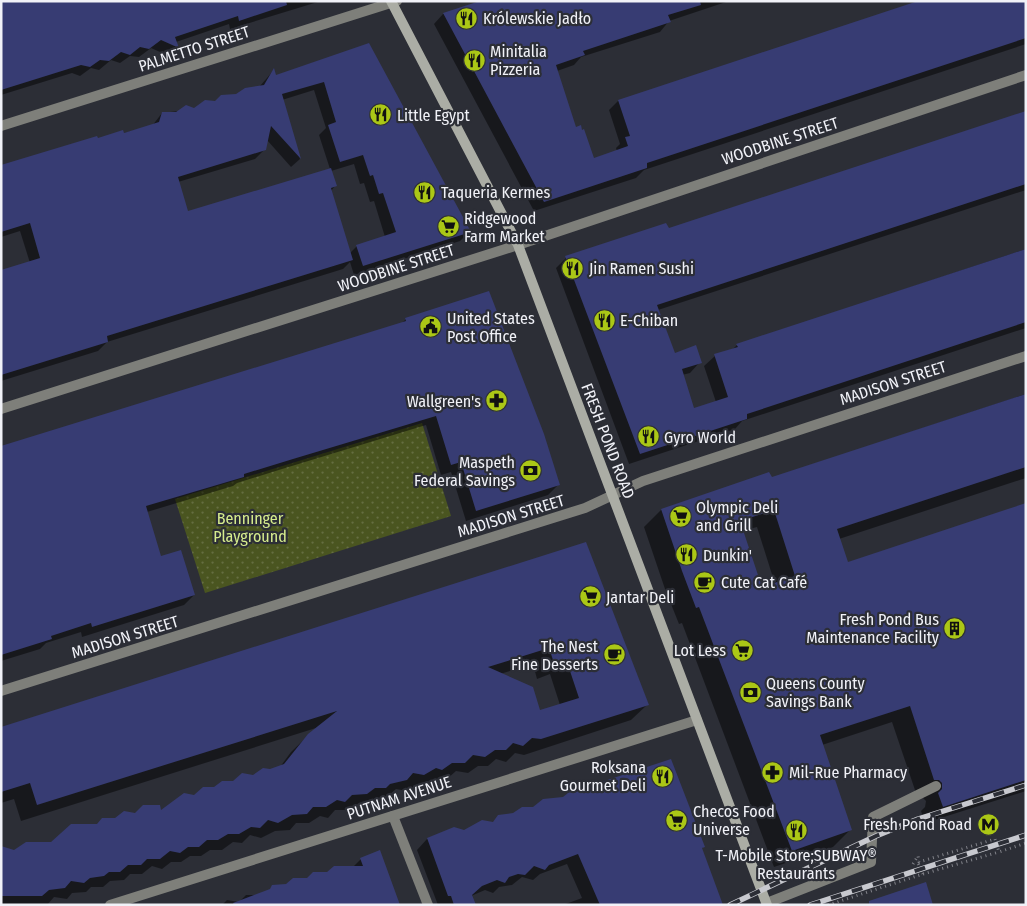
<svg xmlns="http://www.w3.org/2000/svg" width="1027" height="906" font-family="'Fira Sans Condensed',sans-serif">
	<style>
		.park { fill: url(#park-dots) }
		.shadow { fill: #0007; fill-rule: evenodd }
		.building { fill: #373c73; fill-rule: evenodd }
		.lines { fill: none; stroke-linecap: round; stroke-linejoin: round }
		.path { stroke: #82838a; stroke-width: 3; stroke-dasharray: 1 4; stroke-linecap: butt }
		.service { stroke: #7e7f7a; stroke-width: 10 }
		.minor { stroke: #7e7f7a; stroke-width: 10 }
		.secondary { stroke: #abada5; stroke-width: 10 }
		.rail-casing { stroke: #c8c9cf; stroke-width: 5.5 }
		.rail { stroke: #2c2e36; stroke-width: 4; stroke-dasharray: 11; stroke-linecap: butt }
		.labels { text-anchor: middle; dominant-baseline: central; stroke-width: 4.5; stroke-linejoin: round; paint-order: stroke }
		.poi-label { font-size: 16px; fill: #f1f2f8; stroke: #2c2e36; text-anchor: start }
		.street-label { font-size: 16px; fill: #f1f2f8; stroke: #2c2e36 }
		.park-label { font-size: 16px; fill: #d6ec8d; stroke: #2c2e36 }
	</style>
	<defs>
		<pattern id="park-dots" width="8" height="8" patternUnits="userSpaceOnUse" patternTransform="scale(1.25)"><rect width="8" height="8" fill="#4a5520"/><path d="M2 2h.1M6 6h.1" fill="none" stroke="#656e41" stroke-width="1.8" stroke-linecap="round"/></pattern>
	</defs>
	<rect width="100%" height="100%" fill="#2c2e36"/>
	<!-- park -->
	<path class="park" d="M422,423L451,516L205,593L175,499Z"/>
	<!-- shadow -->
	<g class="shadow">
		<path d="M1,1H321L230,29L229,24L176,42L178,48L169,56L151,48L139,57L130,56L120,63L111,60L99,70L91,68L80,76L72,73L1,95Z"/>
		<path d="M487,1H729L669,21L660,32L581,57L574,65L557,71L575,128L593,159L617,151L616,148L620,144L609,110L618,101L1026,1V44L644,170L636,178L534,211L434,24L443,14Z"/>
		<path d="M369,45L469,232L460,241L354,275L350,262L343,269L107,342L98,351L1,381V272L30,263L20,231L1,237V178L97,140L152,126L162,113L195,109L260,86L273,71L275,77ZM314,90L326,128L319,135L330,169L187,213L178,182L255,159L265,149L267,140L291,167L300,159L282,100ZM354,164L360,184L364,183L370,202L374,201L385,237L357,246L350,253L331,191L335,186L331,171Z"/>
		<path d="M1026,112V190L658,310L674,354L700,362L690,373L682,375L693,409L716,402L704,366L715,356L732,350L737,345L1026,249V328L742,421L735,429L629,464L556,268L566,258L669,229Z"/>
		<path d="M406,319L558,485L548,495L466,521L451,472L441,475L426,425L282,469L237,483L233,486L147,512L160,558L194,595L184,605L82,637L81,632L46,643L40,649L1,661V448L401,324Z"/>
		<path d="M1026,394V478L839,539L847,563L1026,504V791L925,823L921,811L925,807L926,801L922,797L917,796L892,722L822,745L850,830L833,847L774,867L682,623L679,624L665,589L644,527L661,510L772,478ZM757,527L775,584L762,589L742,531Z"/>
		<path d="M586,544L648,704L631,720L524,755L515,753L506,762L496,759L488,766H478L468,773L456,771L447,779H434L425,786L419,784L407,791L396,789L389,795L372,800L368,804H358L350,810H335L328,818L320,816L309,823H296L290,830L275,831L261,838L250,835L242,843L233,842L222,850H210L201,856H190L181,862H171L162,869L152,866L142,874H130L124,880L110,881L103,887H91L86,892L72,893L67,899L54,897L48,904L41,905H1V848L14,852L51,844L115,819L135,814L160,812L215,788L280,767L291,752L316,728L21,821L14,799L1,803V729ZM533,664L537,679L550,674L560,705L539,712L500,674Z"/>
		<path d="M464,831L704,846L701,849L718,905H563L582,898L567,864L540,874L533,880L522,877L512,885L499,887L493,893L485,890L471,896L474,905H438L417,850L427,839Z"/>
		<path d="M361,859L399,905H222L227,900L239,902L246,895H257L327,873L353,867Z"/>
	</g>
	<!-- building -->
	<g class="building">
		<path d="M1,1H286L287,5L239,21L238,16L175,37L179,48L161,40L149,49L140,47L130,55L121,52L109,61L100,60L90,67L81,65L1,90Z"/>
		<path d="M480,1H700L701,5L668,15L671,22L583,51L585,55L556,65L576,127L581,125L582,130L584,129L594,158L628,146L625,137L630,136L618,100L918,1H1026V38L647,163V168L544,202L443,13Z"/>
		<path d="M369,43L471,232L363,266L356,245L396,232L383,193L379,194L373,175L370,176L363,155L340,162L328,125L336,122L324,82L282,94L301,159L271,126L266,150L178,177L188,211L331,168L337,186L331,188L353,260L107,336L108,342L1,375V270L40,258L30,223L1,232V165L97,136L98,138L123,130L124,133L159,122L162,112H176L186,105L194,108L205,100L215,101L221,95L236,94L245,88L264,85L274,68L276,75Z"/>
		<path d="M1026,111V184L657,305L675,353L696,345L702,363L682,369L694,408L728,397L714,354L738,347L736,344L1026,249V322L747,414V419L640,454L565,256L666,223L669,228Z"/>
		<path d="M489,291L544,434L560,485L476,511L461,462L451,465L436,416L293,459L244,474V477L146,506L161,556L181,550L195,595L92,627L91,623L51,636L52,639L1,655V446L406,321L405,318Z"/>
		<path d="M1026,394V467L837,529L848,562L1026,503V780L943,807L938,793L942,789V783L939,780H934L910,706L820,735L852,830L792,851L699,607L696,608L682,571L661,509L769,472L772,477ZM774,510L795,576L762,587L740,521Z"/>
		<path d="M586,542L649,705L541,739L532,738L523,746L513,743L506,750H495L485,757L473,755L465,763H452L442,770L436,768L424,775L413,773L407,780L390,784L386,788H375L367,794L352,795L345,802L337,800L326,807H313L307,814L292,815L278,823L268,820L260,828L251,827L239,834H228L218,840H207L199,847H188L180,853L170,851L160,859H147L141,865H128L120,872H109L104,876L90,878L84,883L71,881L65,888L49,890L42,896H1V846L14,850L26,842H51L71,824H97L102,818H115L124,811L135,813L143,805H160L161,810L184,793L194,795L203,787H214L222,781H233L242,773L253,775L263,768L270,769L284,764L308,734L337,711L37,805L30,783L1,792V727ZM549,648L554,663L566,659L579,698L540,710L533,687L488,667Z"/>
		<path d="M671,759L705,847L702,848L723,905H600L578,854L549,865L545,870L534,866L525,875L518,874L509,877L505,883L497,880L482,886L472,895L476,905H454L451,896H448L427,838L454,827L464,830L482,820L493,822L498,815L513,813L522,807H533L543,799L563,797L568,793Z"/>
		<path d="M380,850L400,905H234L233,903L270,889L272,885L286,884L293,878H307L313,872H327L334,866H363L360,858Z"/>
		<path d="M926,882L933,905H869V901Z"/>
	</g>
	<g class="lines">
		<!-- path -->
		<g class="path">
			<path d="M913,864L918,856L919,862L995,839L999,852L1026,843"/>
			<path d="M923,874L999,852"/>
			<path d="M828,905L923,874L918,863"/>
		</g>
		<!-- service -->
		<path class="service" d="M767,903L871,862L873,817L936,786"/>
		<!-- minor -->
		<g class="minor">
			<path d="M1,126L397,1"/>
			<path d="M1,409L518,245L1026,75"/>
			<path d="M1,691L585,508L643,481L1026,356"/>
			<path d="M393,816L428,905"/>
			<path d="M110,905L697,720"/>
		</g>
		<!-- secondary -->
		<path class="secondary" d="M391,1L518,245L767,905"/>
		<defs>
			<g id="rail">
				<path d="M730,905L876,836L918,819L1026,785"/>
				<path d="M810,905L1026,835"/>
			</g>
		</defs>
		<!-- rail casing -->
		<use href="#rail" class="rail-casing"/>
		<!-- rail -->
		<use href="#rail" class="rail"/>
	</g>
	<!-- icons -->
	<defs>
		<symbol id="restaurant-disc" viewBox="-11 -11 22 22"><circle r="9.5" fill="#abc716" stroke="#2c2e36"/><path d="M-5-6h1v4h1v-4h1v4h1v-4h1v5L-1.5 .5V6h-2V.5L-5-1ZM5-6V6H3V1.5H1.5Q1.5-4 5-6Z" fill="#111"/></symbol>
		<symbol id="supermarket-disc" viewBox="-11 -11 22 22"><circle r="9.5" fill="#abc716" stroke="#2c2e36"/><path d="M-6-5.5h2.5l.6 2H6L4.5 2H-2.5L-4.4-4H-6ZM-1.5 3.2a1.3 1.3 0 1 0 .1 0ZM3 3.2a1.3 1.3 0 1 0 .1 0Z" fill="#111"/></symbol>
		<symbol id="civic-disc" viewBox="-11 -11 22 22"><circle r="9.5" fill="#abc716" stroke="#2c2e36"/><path d="M-.6-6.5H3V-4.5H.6V-3L4-1V1h2V6H-6V1h2V-1L-.6-3ZM-1.2 2.5V6h2.4V2.5Z" fill="#111"/></symbol>
		<symbol id="pharmacy-disc" viewBox="-11 -11 22 22"><circle r="9.5" fill="#abc716" stroke="#2c2e36"/><path d="M-2-6h4v4h4v4h-4v4h-4v-4h-4v-4h4Z" fill="#111"/></symbol>
		<symbol id="bank-disc" viewBox="-11 -11 22 22"><circle r="9.5" fill="#abc716" stroke="#2c2e36"/><path d="M-6-4H6V4H-6ZM0-2.3a2.3 2.3 0 1 0 0 4.6a2.3 2.3 0 1 0 0-4.6Z" fill="#111"/></symbol>
		<symbol id="cafe-disc" viewBox="-11 -11 22 22"><circle r="9.5" fill="#abc716" stroke="#2c2e36"/><path d="M-5.5-4.5H6V0H3Q3 3.5 0 3.5H-2.5Q-5.5 3.5-5.5 0ZM3-3.2v2h1.7v-2ZM-6 4.5H4V6H-6Z" fill="#111"/></symbol>
		<symbol id="building-disc" viewBox="-11 -11 22 22"><circle r="9.5" fill="#abc716" stroke="#2c2e36"/><path d="M-4-6H4V6H1V3H-1V6H-4ZM-2.5-4.3h1.7v1.8h-1.7ZM.8-4.3h1.7v1.8H.8ZM-2.5-1h1.7V.8h-1.7ZM.8-1h1.7V.8H.8Z" fill="#111"/></symbol>
		<symbol id="metro-disc" viewBox="-11 -11 22 22"><circle r="9.5" fill="#abc716" stroke="#2c2e36"/><path d="M-5.5 5V-5H-3L0 0L3-5H5.5V5H3V-.5L0 4L-3-.5V5Z" fill="#111"/></symbol>
	</defs>
	<g fill-rule="evenodd">
		<use href="#restaurant-disc" x="454" y="6" width="25" height="25"/>
		<use href="#restaurant-disc" x="462" y="48" width="25" height="25"/>
		<use href="#restaurant-disc" x="368" y="102" width="25" height="25"/>
		<use href="#restaurant-disc" x="412" y="180" width="25" height="25"/>
		<use href="#supermarket-disc" x="436" y="214" width="25" height="25"/>
		<use href="#restaurant-disc" x="560" y="256" width="25" height="25"/>
		<use href="#restaurant-disc" x="592" y="308" width="25" height="25"/>
		<use href="#civic-disc" x="418" y="314" width="25" height="25"/>
		<use href="#pharmacy-disc" x="484" y="388" width="25" height="25"/>
		<use href="#restaurant-disc" x="636" y="424" width="25" height="25"/>
		<use href="#bank-disc" x="518" y="458" width="25" height="25"/>
		<use href="#supermarket-disc" x="668" y="504" width="25" height="25"/>
		<use href="#restaurant-disc" x="674" y="542" width="25" height="25"/>
		<use href="#cafe-disc" x="692" y="570" width="25" height="25"/>
		<use href="#supermarket-disc" x="578" y="584" width="25" height="25"/>
		<use href="#building-disc" x="942" y="616" width="25" height="25"/>
		<use href="#supermarket-disc" x="730" y="638" width="25" height="25"/>
		<use href="#cafe-disc" x="602" y="642" width="25" height="25"/>
		<use href="#bank-disc" x="738" y="680" width="25" height="25"/>
		<use href="#pharmacy-disc" x="760" y="760" width="25" height="25"/>
		<use href="#restaurant-disc" x="650" y="764" width="25" height="25"/>
		<use href="#supermarket-disc" x="664" y="808" width="25" height="25"/>
		<use href="#metro-disc" x="976" y="812" width="25" height="25"/>
		<use href="#restaurant-disc" x="784" y="818" width="25" height="25"/>
	</g>
	<g class="labels">
		<!-- poi labels -->
		<g class="poi-label">
			<text x="483" y="18">Królewskie Jadło</text>
			<text x="490" y="51">Minitalia<tspan x="490" dy="18">Pizzeria</tspan></text>
			<text x="397" y="115">Little Egypt</text>
			<text x="441" y="192">Taqueria Kermes</text>
			<text x="464" y="218">Ridgewood<tspan x="464" dy="18">Farm Market</tspan></text>
			<text x="589" y="268">Jin Ramen Sushi</text>
			<text x="447" y="318">United States<tspan x="447" dy="18">Post Office</tspan></text>
			<text x="620" y="320">E-Chiban</text>
			<text x="481" y="401" text-anchor="end">Wallgreen's</text>
			<text x="664" y="437">Gyro World</text>
			<text x="515" y="462" text-anchor="end">Maspeth<tspan x="515" dy="18">Federal Savings</tspan></text>
			<text x="696" y="507">Olympic Deli<tspan x="696" dy="18">and Grill</tspan></text>
			<text x="703" y="555">Dunkin'</text>
			<text x="721" y="582">Cute Cat Café</text>
			<text x="606" y="597">Jantar Deli</text>
			<text x="939" y="619" text-anchor="end">Fresh Pond Bus<tspan x="939" dy="18">Maintenance Facility</tspan></text>
			<text x="598" y="646" text-anchor="end">The Nest<tspan x="598" dy="18">Fine Desserts</tspan></text>
			<text x="726" y="650" text-anchor="end">Lot Less</text>
			<text x="766" y="683">Queens County<tspan x="766" dy="18">Savings Bank</tspan></text>
			<text x="646" y="767" text-anchor="end">Roksana<tspan x="646" dy="18">Gourmet Deli</tspan></text>
			<text x="789" y="772">Mil-Rue Pharmacy</text>
			<text x="693" y="811">Checos Food<tspan x="693" dy="18">Universe</tspan></text>
			<text x="972" y="824" text-anchor="end">Fresh Pond Road</text>
			<text x="796" y="855" text-anchor="middle">T-Mobile Store;SUBWAY®<tspan x="796" dy="18">Restaurants</tspan></text>
		</g>
		<!-- street labels -->
		<g class="street-label">
			<text transform="translate(194 49) rotate(-18)">PALMETTO STREET</text>
			<text transform="translate(780 141) rotate(-18)">WOODBINE STREET</text>
			<text transform="translate(396 268) rotate(-18)">WOODBINE STREET</text>
			<text transform="translate(893 383) rotate(-18)">MADISON STREET</text>
			<text transform="translate(608 441) rotate(69)">FRESH POND ROAD</text>
			<text transform="translate(511 516) rotate(-17)">MADISON STREET</text>
			<text transform="translate(125 637) rotate(-17)">MADISON STREET</text>
			<text transform="translate(399 798) rotate(-18)">PUTNAM AVENUE</text>
		</g>
		<!-- park labels -->
		<g class="park-label">
			<text x="250" y="518">Benninger<tspan x="250" dy="18">Playground</tspan></text>
		</g>
	</g>
	<!-- border -->
	<rect width="1027" height="906" fill="none" stroke="#f1f2f8" stroke-width="5"/>
</svg>
